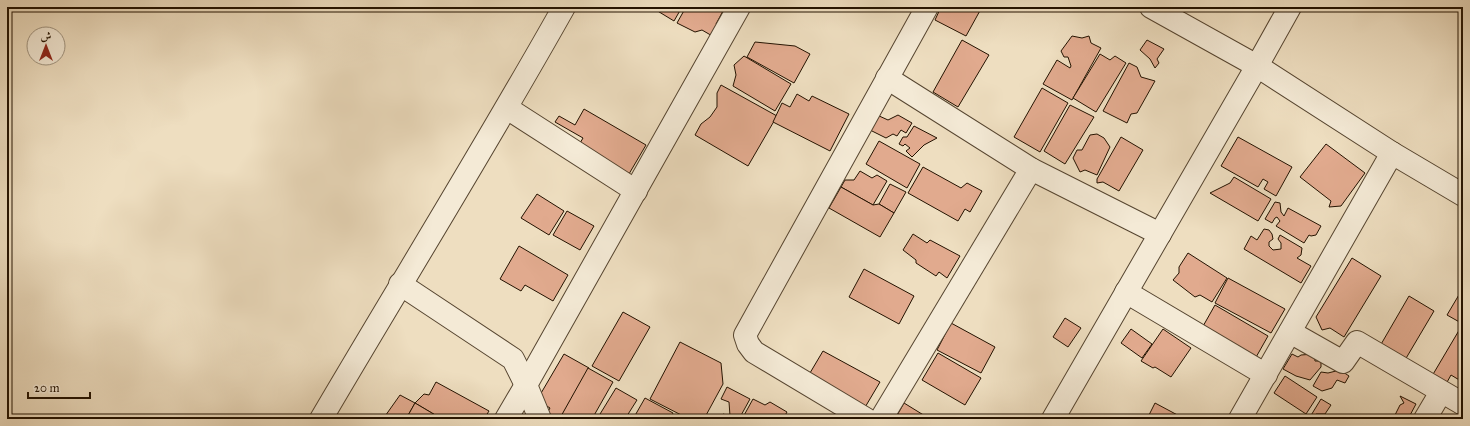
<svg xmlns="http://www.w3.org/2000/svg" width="1470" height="426" font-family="'IM FELL Great Primer',Amiri,serif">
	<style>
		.building { fill: #e1aa8e; stroke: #231200 }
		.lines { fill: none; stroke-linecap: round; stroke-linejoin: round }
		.minor-casing { stroke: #564530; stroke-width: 24 }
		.minor { stroke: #f4ead6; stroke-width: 22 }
	</style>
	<rect width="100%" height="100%" fill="#eedec0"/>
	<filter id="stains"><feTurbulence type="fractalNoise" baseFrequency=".005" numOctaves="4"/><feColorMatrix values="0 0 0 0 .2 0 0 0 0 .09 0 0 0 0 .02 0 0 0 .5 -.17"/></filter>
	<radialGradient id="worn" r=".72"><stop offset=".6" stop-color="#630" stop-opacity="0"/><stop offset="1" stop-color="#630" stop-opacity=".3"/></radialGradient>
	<!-- building -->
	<g class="building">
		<path d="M651,7H682L674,21Z"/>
		<path d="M686,7H720L724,9L716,24L720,26L714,37L702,30L695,32L677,23Z"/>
		<path d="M941,7H982L966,36L935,20Z"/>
		<path d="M1072,36L1082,38L1089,36L1091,43L1101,48L1072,100L1043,84L1057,60L1070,68L1071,66L1068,57H1064L1061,51Z"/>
		<path d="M962,40L989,55L958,107L933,92Z"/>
		<path d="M1147,40L1164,49L1157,59L1159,63L1155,68L1150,59L1140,50Z"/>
		<path d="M755,42L795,46L810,54L794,83L747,57Z"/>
		<path d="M1100,54L1110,60L1115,56L1126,63L1096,112L1073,98Z"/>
		<path d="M744,56L791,84L775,111L733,86L736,75L734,65Z"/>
		<path d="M1129,63L1137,67L1141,77L1155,81L1137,113L1131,114L1127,123L1103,111Z"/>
		<path d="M721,85L777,116L748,166L695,135L701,124L710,117L717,107V93Z"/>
		<path d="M1042,88L1068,103L1040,152L1014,137Z"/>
		<path d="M797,94L809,101L812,96L849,114L830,151L773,122L782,103L790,107Z"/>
		<path d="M1070,105L1094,117L1065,164L1044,151Z"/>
		<path d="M584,109L646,145L626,179L576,150L583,138L555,122L559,116L575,125Z"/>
		<path d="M877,115L888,120L898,115L912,123L906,133L901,130L897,136L893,134L886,138L870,130Z"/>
		<path d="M914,126L937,138L924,145L912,157L906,151L910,148L905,144L903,146L899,144L903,137H907Z"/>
		<path d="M1097,134L1104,138L1110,147L1097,175L1085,170L1080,172L1073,158L1077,150H1082L1090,135Z"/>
		<path d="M1121,137L1143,150L1119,191L1103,182L1097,183V179Z"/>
		<path d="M1238,137L1292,167L1276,196L1264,189L1268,182L1263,179L1258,187L1221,166Z"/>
		<path d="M879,141L920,164L907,188L866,164Z"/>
		<path d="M1326,144L1365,173L1341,206L1329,207L1331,201L1300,177Z"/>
		<path d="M923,167L961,188L967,183L982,191L970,212L965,209L958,221L908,193Z"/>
		<path d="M860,171L872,178L877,175L887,181L873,205L841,187L845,180H854Z"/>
		<path d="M1234,177L1271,199L1258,221L1210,193L1230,183Z"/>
		<path d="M890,184L906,192L894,213L879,204Z"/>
		<path d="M841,187L873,205L879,204L894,213L880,237L829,208Z"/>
		<path d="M537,194L564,211L549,235L521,218Z"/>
		<path d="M1275,202L1280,203L1281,212L1284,216L1288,208L1321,226L1316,235L1311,236L1309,235L1304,243L1276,226L1280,221L1277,217L1275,218L1272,223L1265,219Z"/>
		<path d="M567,211L594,226L580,250L553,235Z"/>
		<path d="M1264,229L1269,230L1272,234L1273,239L1269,242V246L1273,250L1281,249V243L1278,239L1280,235L1302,248L1301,255L1297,258L1311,266L1301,283L1244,249L1251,236L1257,240Z"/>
		<path d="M913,234L927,243L930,240L960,256L947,278L939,272L936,276L916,263V260L903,250Z"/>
		<path d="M519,246L568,275L553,301L525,285L521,291L500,279Z"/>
		<path d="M1188,253L1227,278L1212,302L1200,295L1195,297L1173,280L1179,273V267Z"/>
		<path d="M1352,258L1381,276L1344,337L1330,328L1322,330L1316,317Z"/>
		<path d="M864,269L914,296L899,324L849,297Z"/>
		<path d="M1228,278L1285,309L1271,333L1215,303Z"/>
		<path d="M1463,288V324L1447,315Z"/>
		<path d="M1409,296L1434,311L1405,360L1380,346Z"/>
		<path d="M1215,305L1268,336L1255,359L1202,328Z"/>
		<path d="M623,312L650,327L619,381L592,366Z"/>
		<path d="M1065,318L1081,328L1068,347L1053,337Z"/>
		<path d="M951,323L995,347L981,373L937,350Z"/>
		<path d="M1461,327L1463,328V377L1461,381L1451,375L1446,384L1432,376Z"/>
		<path d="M1131,329L1152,344L1142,358L1121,343Z"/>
		<path d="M1163,329L1191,348L1171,377L1155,367L1153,368L1141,361Z"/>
		<path d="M680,342L721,363L723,384L704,419H689L650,399Z"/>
		<path d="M823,351L880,382L864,409L807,378Z"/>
		<path d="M938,353L981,378L965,405L922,380Z"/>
		<path d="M564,354L589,368L560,419H549L545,417L550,408L537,400Z"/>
		<path d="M1292,354L1298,357L1301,355L1314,354L1315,361H1321V367L1310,380L1296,376L1283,369Z"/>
		<path d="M588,368L613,382L592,419H561L560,418Z"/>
		<path d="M1340,370L1349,376L1345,383L1337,380L1332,388L1322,391L1313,386L1321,372L1328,373Z"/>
		<path d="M1285,376L1317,397L1306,414L1274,393Z"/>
		<path d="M436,382L489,411L484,419H442L415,403L424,394L429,395Z"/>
		<path d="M727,387L750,399L739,419H720L723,414L730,416L729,402L721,399Z"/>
		<path d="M616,388L637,400L625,419H597Z"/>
		<path d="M400,395L415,403L406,419H383Z"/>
		<path d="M1400,396L1416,404L1408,419H1393L1400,405L1404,403Z"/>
		<path d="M645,398L673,413L670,419H633Z"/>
		<path d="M753,399L765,405L770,402L787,412L783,419H742Z"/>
		<path d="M1321,399L1331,405L1325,414H1316L1312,419L1310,417Z"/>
		<path d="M415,403L442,419H406Z"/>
		<path d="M904,403L930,419H895Z"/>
		<path d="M1155,403L1185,419H1150L1149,415Z"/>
	</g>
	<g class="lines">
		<defs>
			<g id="minor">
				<path d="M1151,7L1257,66L1392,153L1463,195"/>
				<path d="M887,78L1031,169L1160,234"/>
				<path d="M507,108L636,191"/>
				<path d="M400,284L513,359L526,385L540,419"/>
				<path d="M1126,292L1266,375"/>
				<path d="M1290,332L1343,362L1357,342L1463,404"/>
				<path d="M321,419C402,281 486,146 564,7"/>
				<path d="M506,419L526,385L739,7"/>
				<path d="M866,419L754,352L748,344L745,335L927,7"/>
				<path d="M881,419L1031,169"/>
				<path d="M1053,419L1257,66L1290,7"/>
				<path d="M1240,419L1392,153"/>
				<path d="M1425,419L1441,392"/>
			</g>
		</defs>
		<!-- minor casing -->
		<use href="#minor" class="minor-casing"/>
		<!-- minor -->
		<use href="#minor" class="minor"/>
	</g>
	<!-- margin -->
	<rect width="1470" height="426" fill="none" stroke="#eedec0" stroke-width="24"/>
	<rect x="8" y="8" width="1454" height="410" fill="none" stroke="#231200" stroke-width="2"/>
	<rect x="12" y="12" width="1446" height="402" fill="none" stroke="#231200"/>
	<!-- north arrow -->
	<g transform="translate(46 46)"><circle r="19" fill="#f4ead6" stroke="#a09480"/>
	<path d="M0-3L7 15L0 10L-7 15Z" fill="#8f2418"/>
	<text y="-6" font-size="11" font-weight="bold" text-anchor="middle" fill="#231200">ش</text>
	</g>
	<!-- scale -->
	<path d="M28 392v6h62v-6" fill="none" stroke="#231200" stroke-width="2"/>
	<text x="34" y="392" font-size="12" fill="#231200" stroke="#f4ead6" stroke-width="3" paint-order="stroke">20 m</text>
	<rect width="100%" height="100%" filter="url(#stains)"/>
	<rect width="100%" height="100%" fill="url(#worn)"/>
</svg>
